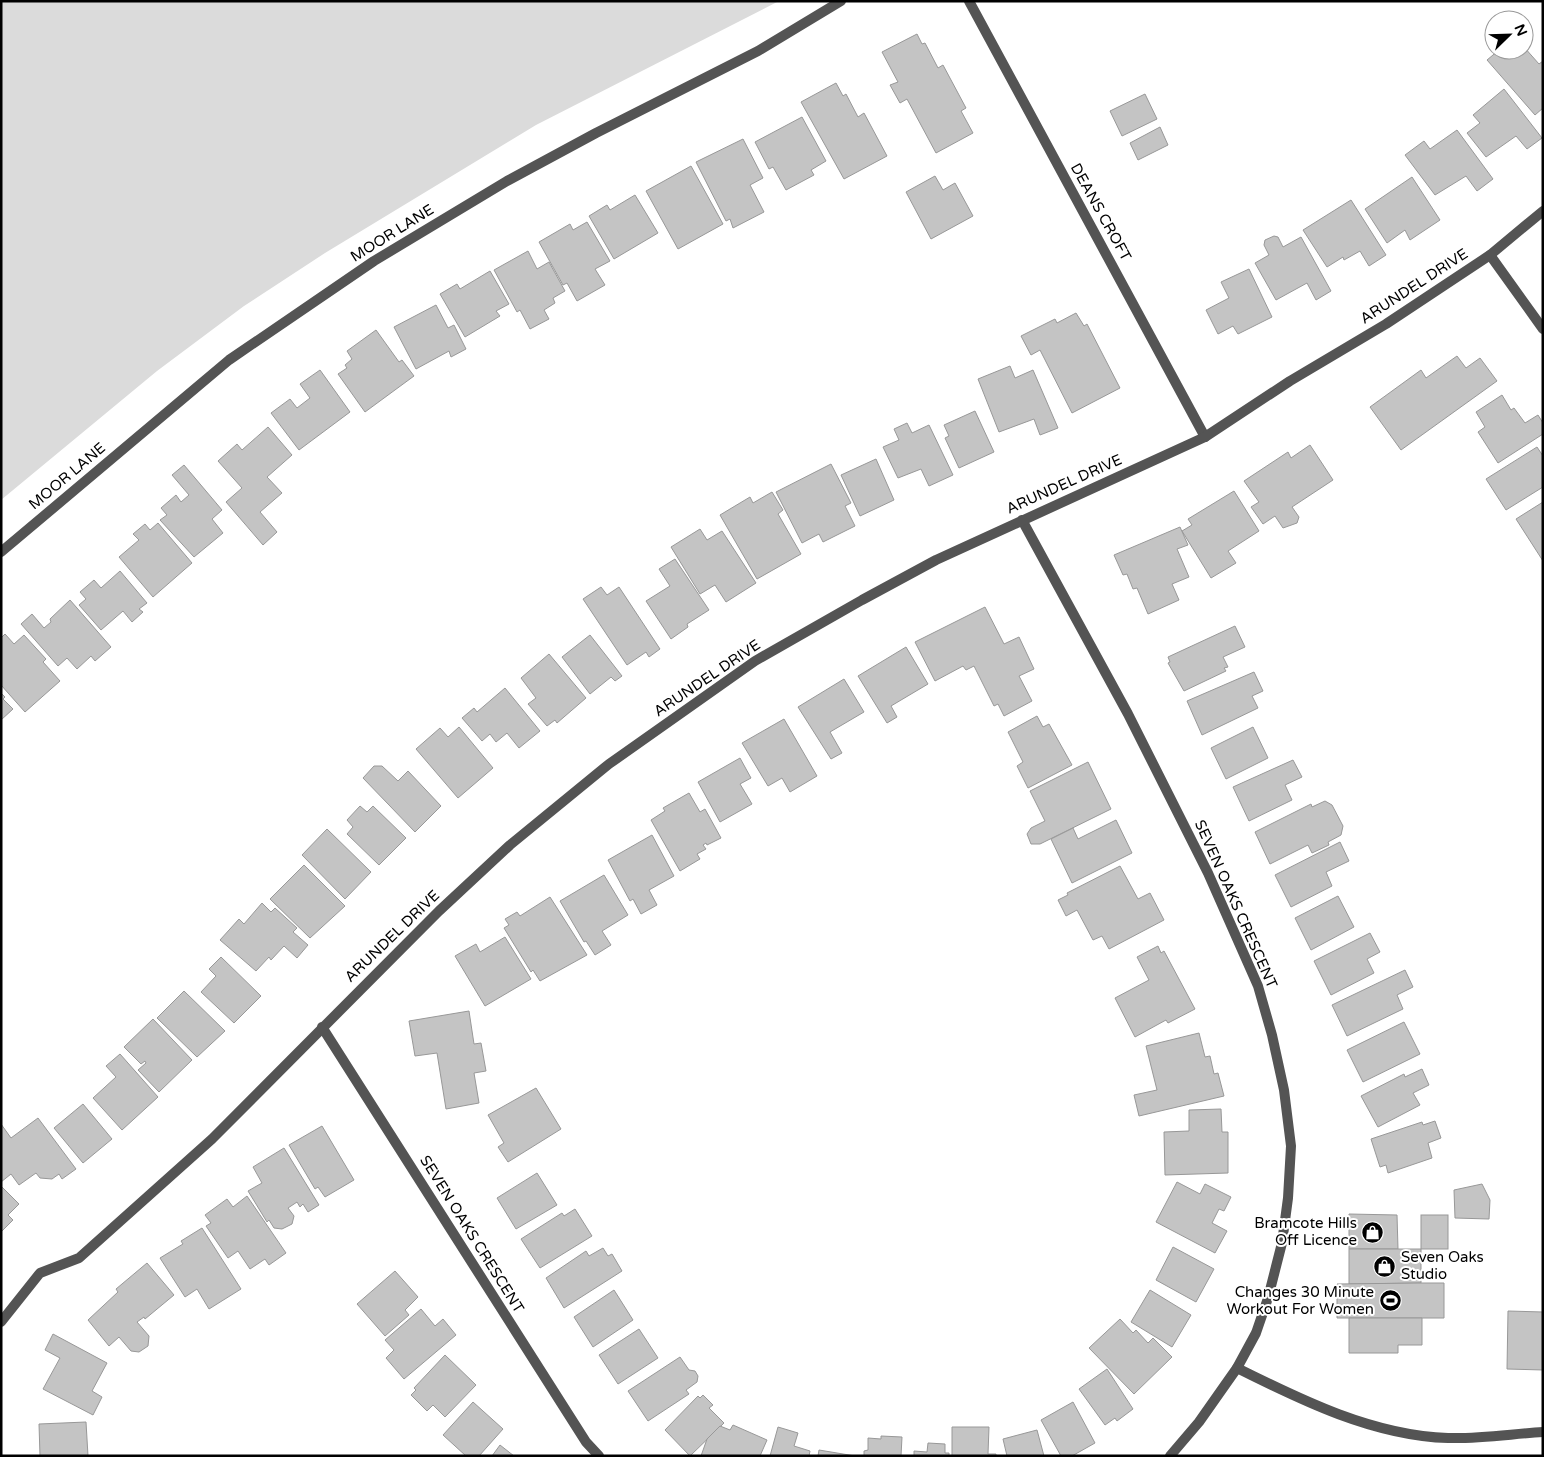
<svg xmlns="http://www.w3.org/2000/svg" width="1544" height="1457" font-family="'Varela Round',sans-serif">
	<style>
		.green { fill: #dbdbdb }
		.building { fill: #c4c4c4; stroke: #989898 }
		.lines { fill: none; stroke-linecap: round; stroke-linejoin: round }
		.street { stroke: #545454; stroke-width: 10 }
		.labels { text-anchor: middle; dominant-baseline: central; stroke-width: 4; stroke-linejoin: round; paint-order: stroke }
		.street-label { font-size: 15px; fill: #000; stroke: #fff }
		.poi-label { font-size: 15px; fill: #000; stroke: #fff; text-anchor: end }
	</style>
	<rect width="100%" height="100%" fill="#fff"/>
	<!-- green -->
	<path class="green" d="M1,1H779L536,125L325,253L244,306L157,371L1,500Z"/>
	<!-- building -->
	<g class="building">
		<path d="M917,34L922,44L925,43L938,68L943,65L966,108L961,111L973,133L936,153L907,99L900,103L890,85L898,82L882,52Z"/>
		<path d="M1524,47L1539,64L1543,61V108L1535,115L1487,60L1499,50L1503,54V50H1524Z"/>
		<path d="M836,83L843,96L846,94L858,117L864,113L887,156L844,179L801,102Z"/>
		<path d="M1504,89L1542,138L1527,149L1516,136L1486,157L1467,133L1480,123L1473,115Z"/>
		<path d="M1145,94L1157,119L1122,136L1110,111Z"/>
		<path d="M802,117L826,161L811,170L814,175L786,190L773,167L769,169L755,142Z"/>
		<path d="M1160,127L1168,145L1138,160L1130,143Z"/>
		<path d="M1457,130L1493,179L1477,191L1466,176L1435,195L1405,155L1424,141L1430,149Z"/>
		<path d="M743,139L763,178L750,185L764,212L733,228L730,219L726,221L696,162Z"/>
		<path d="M691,166L723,224L678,249L646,191Z"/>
		<path d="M935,176L943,190L955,183L973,216L931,239L906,192Z"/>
		<path d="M1412,177L1440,220L1410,240L1405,230L1387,243L1365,209Z"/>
		<path d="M635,195L658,233L614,259L589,216L607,205L610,210Z"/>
		<path d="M1351,200L1386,255L1369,266L1360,251L1344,260L1343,257L1327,267L1303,230Z"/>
		<path d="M587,222L610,261L595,269L605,285L577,301L567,283L563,285L539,242L570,224L573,230Z"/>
		<path d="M1274,236L1278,237L1283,247L1301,237L1331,291L1316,300L1307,283L1276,300L1255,263L1269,255L1264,245L1265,240Z"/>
		<path d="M528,251L537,269L549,262L565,291L553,298L555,303L544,310L549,319L530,329L520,310L517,312L494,270Z"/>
		<path d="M1249,269L1272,317L1238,334L1233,326L1218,334L1206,310L1229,298L1221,282Z"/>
		<path d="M490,271L509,304L496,311L500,316L465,337L440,294L457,284L460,289Z"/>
		<path d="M436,305L448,328L454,325L466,349L451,357L449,351L416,369L394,327Z"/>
		<path d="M1076,313L1084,326L1087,324L1120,388L1072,413L1040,350L1031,355L1021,336L1055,319L1057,323Z"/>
		<path d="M376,330L399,362L402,360L414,376L365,412L338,374L347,368L345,365L352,359L347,351Z"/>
		<path d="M1457,356L1466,368L1480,358L1497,381L1401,450L1370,407L1421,370L1426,378Z"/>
		<path d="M1010,366L1015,378L1033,370L1058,428L1040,435L1034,419L999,432L978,379Z"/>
		<path d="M320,370L350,412L299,450L271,413L290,399L297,408L310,398L300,384Z"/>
		<path d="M1502,395L1511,410L1514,408L1525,423L1538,415L1543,423V434L1498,463L1478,432L1485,427L1476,412Z"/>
		<path d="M975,411L994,452L959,468L945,438L949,436L944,425Z"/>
		<path d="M907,423L912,433L929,425L953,475L929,486L921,469L898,478L883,447L899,440L894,429Z"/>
		<path d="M268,427L292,455L267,477L282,493L260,512L277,532L263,545L226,502L242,488L218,461L237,444L242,450Z"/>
		<path d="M1310,445L1333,480L1292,507L1299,517L1297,523L1283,528L1275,516L1263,524L1251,507L1259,502L1244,481L1288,452L1291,458Z"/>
		<path d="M1537,447L1543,456V487L1506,510L1486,479Z"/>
		<path d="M876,459L894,500L860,516L841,475Z"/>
		<path d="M831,464L851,503L845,506L855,526L823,542L819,534L802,543L776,492Z"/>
		<path d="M184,465L222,510L212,519L223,533L194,557L160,520L167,515L161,508L176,495L181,502L189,495L172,475Z"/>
		<path d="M1234,491L1259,531L1228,551L1236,563L1211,578L1182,531L1192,525L1188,519Z"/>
		<path d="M772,492L783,510L778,514L801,554L757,579L720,515L750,497L753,503Z"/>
		<path d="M1543,502V561L1516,519Z"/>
		<path d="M158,523L192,563L153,597L119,557L139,540L133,534L145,524L150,530Z"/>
		<path d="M1180,527L1188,545L1177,549L1189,577L1172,584L1179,600L1148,614L1137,588L1133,589L1127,574L1123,575L1114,555Z"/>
		<path d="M700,529L707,540L722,531L756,583L726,602L715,585L700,594L671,547Z"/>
		<path d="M675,559L709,610L687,624L688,627L671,639L646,601L670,586L659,569Z"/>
		<path d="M120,571L147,603L139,609L143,612L132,622L123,611L101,630L79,605L86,599L80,592L94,580L101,588Z"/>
		<path d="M601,587L607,595L619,587L660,649L649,657L646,652L627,665L583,599Z"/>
		<path d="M70,600L111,647L95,661L91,656L77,669L67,658L58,666L21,624L32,614L44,628L51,622L50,619Z"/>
		<path d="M985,607L1004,644L1019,637L1034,669L1019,676L1032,701L1004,716L998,704L994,706L974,666L966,670L963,666L935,681L915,642Z"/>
		<path d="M1235,626L1245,647L1223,657L1228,667L1224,668L1226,671L1184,691L1168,663L1170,662L1168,657Z"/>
		<path d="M5,634L14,644L24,635L46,659L43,662L60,681L25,712L1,685V638Z"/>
		<path d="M590,635L622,676L615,681L611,677L590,694L562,657Z"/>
		<path d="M906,647L928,684L891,706L897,717L887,723L858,676Z"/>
		<path d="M549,654L586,698L557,723L555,720L547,726L528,704L536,698L521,678Z"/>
		<path d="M1254,672L1263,691L1252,696L1258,708L1202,735L1187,701Z"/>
		<path d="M844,679L864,712L830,732L842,753L831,759L798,707Z"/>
		<path d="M505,688L540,731L519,748L507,733L496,742L490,734L482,741L462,718L474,708L477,712Z"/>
		<path d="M1,693L5,697L3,699L13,709L1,720Z"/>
		<path d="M1037,716L1043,727L1049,724L1072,765L1028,788L1017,766L1023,762L1008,732Z"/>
		<path d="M784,719L817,776L790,792L782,778L768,786L742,743Z"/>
		<path d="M459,727L493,768L458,798L416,749L440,728L448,737Z"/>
		<path d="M1253,727L1268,758L1226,779L1211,748Z"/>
		<path d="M740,758L751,778L740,784L752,804L720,822L698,782Z"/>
		<path d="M1293,760L1302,777L1285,785L1292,800L1249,821L1233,787Z"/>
		<path d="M1088,762L1111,809L1040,844H1031L1027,834L1031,828L1045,821L1030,791Z"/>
		<path d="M374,766H382L398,781L408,771L441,806L415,832L363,778Z"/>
		<path d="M689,793L700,812L705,809L721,838L707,845L706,843L703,845L706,849L697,854L700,859L680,871L651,820L665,811L663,808Z"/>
		<path d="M1325,801L1332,805L1343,826L1341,835L1328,842L1329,845L1312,853L1308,845L1270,864L1255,832L1311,804L1312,807Z"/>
		<path d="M360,806L367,812L373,806L406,838L379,865L347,834L353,827L347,820Z"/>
		<path d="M1116,820L1132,853L1072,883L1051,839L1073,828L1078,839Z"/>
		<path d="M327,829L371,872L345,899L302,855Z"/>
		<path d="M652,835L674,876L649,890L657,905L641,914L633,899L630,901L608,860Z"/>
		<path d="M1340,842L1349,861L1326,872L1332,886L1291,907L1275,875Z"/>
		<path d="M304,865L345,906L310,938L270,899Z"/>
		<path d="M1120,866L1138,899L1150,893L1164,920L1109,949L1102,936L1093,940L1077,910L1066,916L1058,900L1068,895L1067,893Z"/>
		<path d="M604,875L628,915L602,931L611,945L595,955L586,941L584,942L560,901Z"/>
		<path d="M1338,896L1354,927L1311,950L1295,918Z"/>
		<path d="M550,897L587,955L540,981L533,970L531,972L504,928L509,925L505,919L517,912L520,916Z"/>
		<path d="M262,903L271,912L275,908L297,928L293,932L308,945L297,958L284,946L271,960L269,957L256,971L220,940L239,919L244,924Z"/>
		<path d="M1370,933L1380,952L1367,959L1374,973L1331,995L1314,961Z"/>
		<path d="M505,937L531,979L485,1006L455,956L476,944L480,952Z"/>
		<path d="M1158,946L1161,953L1164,951L1195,1009L1168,1023L1166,1020L1135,1037L1115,998L1149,980L1137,957Z"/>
		<path d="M221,957L261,996L234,1023L201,992L216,976L209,969Z"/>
		<path d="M1405,970L1413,987L1397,995L1403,1009L1347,1036L1332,1005Z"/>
		<path d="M184,991L225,1031L197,1057L157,1018Z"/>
		<path d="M469,1011L474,1044L481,1043L486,1071L474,1073L479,1103L446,1109L437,1053L415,1056L409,1021Z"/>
		<path d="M153,1019L192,1060L159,1092L138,1070L146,1063L145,1061L141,1064L124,1047Z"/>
		<path d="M1404,1022L1420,1054L1363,1082L1347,1050Z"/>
		<path d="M1199,1033L1205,1057L1210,1056L1214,1074L1218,1073L1224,1096L1139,1116L1134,1095L1157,1090L1146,1046Z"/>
		<path d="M120,1054L158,1097L122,1130L93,1098L116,1077L106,1066Z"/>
		<path d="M1422,1069L1429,1085L1413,1093L1420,1105L1378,1127L1361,1096L1404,1074L1405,1077Z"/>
		<path d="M536,1088L561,1129L508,1162L498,1147L504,1143L488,1115Z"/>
		<path d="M83,1104L112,1139L83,1163L54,1128Z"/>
		<path d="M1221,1109L1222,1132H1228V1173L1165,1175L1164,1132L1189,1131V1110Z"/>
		<path d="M38,1118L76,1169L62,1179L59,1174L52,1179L40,1178L36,1173L19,1185L11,1174L1,1182V1124L11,1138Z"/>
		<path d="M1435,1121L1441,1138L1428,1143L1432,1158L1388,1173L1386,1165L1380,1167L1371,1139L1422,1122L1423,1125Z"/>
		<path d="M322,1126L354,1180L325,1197L318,1187L315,1189L289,1145Z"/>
		<path d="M284,1148L319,1205L308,1212L303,1204L300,1207L297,1202L288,1208L294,1216L292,1224L282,1229L274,1228L269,1220L267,1222L248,1191L262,1183L253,1167Z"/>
		<path d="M537,1173L557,1205L516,1229L497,1198Z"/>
		<path d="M1177,1182L1200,1194L1205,1184L1231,1197L1224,1211L1219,1209L1212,1223L1227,1231L1215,1253L1156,1222Z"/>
		<path d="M1482,1184L1490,1200L1489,1219L1455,1218L1454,1190Z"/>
		<path d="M1,1186L19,1204L8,1215L13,1220L1,1232Z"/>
		<path d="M247,1196L286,1253L269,1265L265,1259L250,1269L238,1251L228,1258L206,1226L211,1223L205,1215L227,1199L233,1207Z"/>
		<path d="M575,1209L592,1236L540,1268L521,1239L562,1213L564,1216Z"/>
		<path d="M1349,1214L1397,1215L1398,1249H1349Z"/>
		<rect x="1421" y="1215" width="27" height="34"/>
		<path d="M202,1228L241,1289L209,1309L197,1289L185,1297L160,1258L183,1244L181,1241Z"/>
		<path d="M1173,1247L1214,1269L1196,1302L1156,1280Z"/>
		<path d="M603,1248L608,1256L612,1254L622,1271L564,1308L546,1278L586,1251L589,1256Z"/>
		<path d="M1349,1249H1421V1283L1349,1284Z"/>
		<path d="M147,1263L174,1295L145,1319L144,1317L137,1322L149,1336L148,1346L139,1352L131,1351L119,1337L109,1346L88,1320L118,1292L116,1289Z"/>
		<path d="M395,1271L418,1297L405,1310L409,1315L385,1336L357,1304Z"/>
		<path d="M1421,1283H1444V1318H1337V1284Z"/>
		<path d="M614,1290L633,1320L593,1347L574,1317Z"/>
		<path d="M1150,1290L1191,1315L1172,1347L1131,1322Z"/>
		<path d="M421,1309L435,1326L443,1319L456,1335L404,1379L386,1358L394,1350L385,1340Z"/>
		<path d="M1508,1311L1543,1312V1370L1507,1369Z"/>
		<path d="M1349,1318H1422V1345H1398V1353H1349Z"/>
		<path d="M1120,1319L1133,1333L1136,1330L1148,1343L1153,1338L1172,1357L1134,1394L1089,1348Z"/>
		<path d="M639,1329L658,1358L618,1384L599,1355Z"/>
		<path d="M53,1334L107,1363L92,1391L102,1397L93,1415L43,1389L60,1358L45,1350Z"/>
		<path d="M445,1355L476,1385L445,1417L433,1405L427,1411L411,1395L416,1390L414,1388Z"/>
		<path d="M680,1357L689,1370L695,1371L698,1376L697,1382L686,1390L689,1394L648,1421L628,1391Z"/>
		<path d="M1107,1369L1133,1409L1117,1421L1115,1418L1105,1425L1079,1389Z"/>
		<path d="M703,1395L713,1405L709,1408L724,1423L690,1456L665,1430L698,1396L700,1398Z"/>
		<path d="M473,1402L503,1429L479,1456H466L443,1435Z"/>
		<path d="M1073,1402L1095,1443L1072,1456H1061L1041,1420Z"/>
		<path d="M86,1422L88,1456H40L39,1424Z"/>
		<path d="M733,1425L767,1440L760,1456H701L707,1439L720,1426L730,1430Z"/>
		<path d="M778,1427L798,1433L794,1446L810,1451L809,1456H770Z"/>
		<path d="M952,1427H989L988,1454H996V1456H952Z"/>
		<path d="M1037,1430L1044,1456H1007L1003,1439Z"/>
		<path d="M881,1436L902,1437L901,1456H864V1451L868,1450V1438L881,1439Z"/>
		<path d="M928,1443L945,1444V1453H949V1456H914V1451L927,1452Z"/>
		<path d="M500,1445L514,1456H492Z"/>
		<path d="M819,1450L855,1456H818Z"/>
	</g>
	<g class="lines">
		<!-- street -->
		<g class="street">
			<path d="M969,1L1205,437"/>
			<path d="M1490,255L1543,329"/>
			<path d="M1022,520L1128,714L1208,873L1258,986L1272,1035L1284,1090L1291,1146L1288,1198L1282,1243L1268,1298L1256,1333L1237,1368L1199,1422L1170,1456"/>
			<path d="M1,552L229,360L374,261L507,181L596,133L758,51L841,1"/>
			<path d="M322,1027L586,1442L599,1456"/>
			<path d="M1,1322L40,1273L79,1258L212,1139L439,911L510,845L609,764L755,661L862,600L936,560L1205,437L1290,381L1386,324L1490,255L1543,211"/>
			<path d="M1237,1368C1301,1400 1374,1436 1448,1438C1479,1439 1511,1434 1543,1432"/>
		</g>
	</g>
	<!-- icons -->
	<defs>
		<symbol id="shop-disc" viewBox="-11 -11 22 22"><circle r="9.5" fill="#000" stroke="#fff"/><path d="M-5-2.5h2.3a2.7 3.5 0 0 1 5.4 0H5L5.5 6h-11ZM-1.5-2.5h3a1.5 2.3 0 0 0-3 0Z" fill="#fff"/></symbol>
		<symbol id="stadium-disc" viewBox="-11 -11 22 22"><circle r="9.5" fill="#000" stroke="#fff"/><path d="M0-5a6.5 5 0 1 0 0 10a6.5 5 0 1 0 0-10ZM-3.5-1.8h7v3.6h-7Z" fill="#fff"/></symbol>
	</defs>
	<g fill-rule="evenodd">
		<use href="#shop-disc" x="1360" y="1220" width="25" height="25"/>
		<use href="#shop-disc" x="1372" y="1254" width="25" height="25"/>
		<use href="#stadium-disc" x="1378" y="1288" width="25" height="25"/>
	</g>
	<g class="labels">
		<!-- street labels -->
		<g class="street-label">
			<text transform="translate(1101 212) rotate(61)">DEANS CROFT</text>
			<text transform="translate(392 233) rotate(-32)">MOOR LANE</text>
			<text transform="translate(1414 286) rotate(-33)">ARUNDEL DRIVE</text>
			<text transform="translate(67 476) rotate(-40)">MOOR LANE</text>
			<text transform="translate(1064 484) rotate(-24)">ARUNDEL DRIVE</text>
			<text transform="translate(707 678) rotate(-34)">ARUNDEL DRIVE</text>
			<text transform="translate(1236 904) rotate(66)">SEVEN OAKS CRESCENT</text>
			<text transform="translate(392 936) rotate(-44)">ARUNDEL DRIVE</text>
			<text transform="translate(472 1234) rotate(58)">SEVEN OAKS CRESCENT</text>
		</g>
		<!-- poi labels -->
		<g class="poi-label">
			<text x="1357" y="1223">Bramcote Hills<tspan x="1357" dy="17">Off Licence</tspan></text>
			<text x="1401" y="1257" text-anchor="start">Seven Oaks<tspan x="1401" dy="17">Studio</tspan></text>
			<text x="1374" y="1292">Changes 30 Minute<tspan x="1374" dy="17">Workout For Women</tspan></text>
		</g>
	</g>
	<!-- border -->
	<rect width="1544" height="1457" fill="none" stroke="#000000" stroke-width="5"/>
	<!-- north arrow -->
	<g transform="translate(1509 35) rotate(67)"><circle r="24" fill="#ffffff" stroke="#999999"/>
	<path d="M0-4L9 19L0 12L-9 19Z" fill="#000000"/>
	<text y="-8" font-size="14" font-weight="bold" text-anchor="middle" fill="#000000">N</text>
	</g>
</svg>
